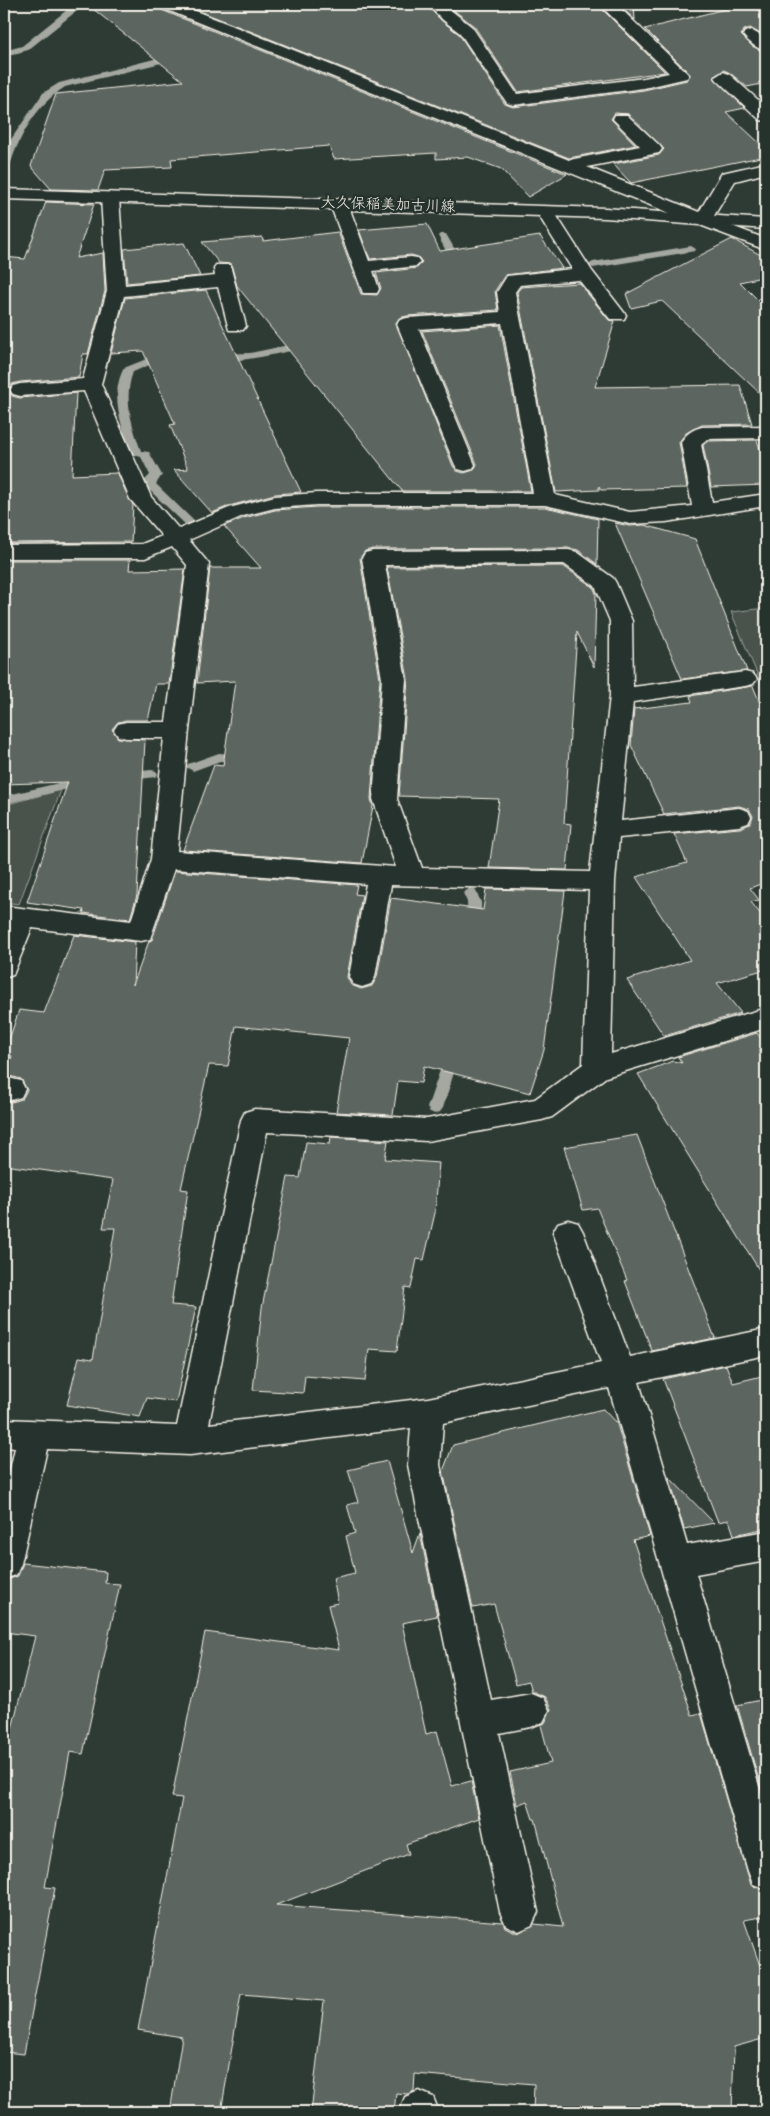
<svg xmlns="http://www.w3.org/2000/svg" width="770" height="2116" font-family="Dekko,'Klee One',sans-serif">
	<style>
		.green { fill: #48524c; stroke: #9ea29a }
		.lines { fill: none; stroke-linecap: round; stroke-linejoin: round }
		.stream { fill: #a4a8a0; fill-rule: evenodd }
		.building { fill: #5c655e; stroke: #f4f1e8 }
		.minor-casing { stroke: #f4f1e8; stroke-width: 3 }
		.tertiary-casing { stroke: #f4f1e8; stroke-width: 3 }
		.secondary-casing { stroke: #f4f1e8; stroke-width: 3 }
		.minor { fill: #26332d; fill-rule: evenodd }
		.tertiary { fill: #26332d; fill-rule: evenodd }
		.secondary { fill: #26332d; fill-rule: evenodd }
		.labels { text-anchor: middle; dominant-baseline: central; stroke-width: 5; stroke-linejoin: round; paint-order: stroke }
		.far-street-label { font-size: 15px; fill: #f4f1e8; stroke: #26332d }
	</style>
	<rect width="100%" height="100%" fill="#2e3b34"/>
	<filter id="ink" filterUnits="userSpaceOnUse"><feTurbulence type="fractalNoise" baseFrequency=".02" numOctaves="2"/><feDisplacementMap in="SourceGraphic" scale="10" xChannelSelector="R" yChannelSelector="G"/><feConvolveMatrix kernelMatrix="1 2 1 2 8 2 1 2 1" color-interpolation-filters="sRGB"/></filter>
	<g filter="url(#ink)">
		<!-- green -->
		<g class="green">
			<path d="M766,608V695L731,612Z"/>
			<path d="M61,790L19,904L4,902V805Z"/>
		</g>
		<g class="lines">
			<!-- stream -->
			<g class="stream">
				<path d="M79,4H89L74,13L28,50L4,57V51L22,46L68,9Z"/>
				<path d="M178,53L181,54V58L65,87C37,104 17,139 9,170L4,173L5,148L43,93L59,83Z"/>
				<path d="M440,234H446L461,260L467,265L466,267L453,264L438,236Z"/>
				<path d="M691,246L696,249L695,251L593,268L588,265L593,262Z"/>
				<path d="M428,307L433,310L432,312L381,327L376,324Z"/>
				<path d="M308,341L312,342V346C295,350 223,368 212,357L217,354L250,353Z"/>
				<path d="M167,357L172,360L171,362L154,363L133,372C123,399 132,425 141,451L149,452L162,475L156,484L195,522V526H187L144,485V481L150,475L141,457L131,454C122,427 109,395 124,368L149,358Z"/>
				<path d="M219,753L244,755L251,759L244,763L220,761L193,771L186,767L188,764Z"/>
				<path d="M151,770L156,771L158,774L156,777L123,781L116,777L123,773Z"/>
				<path d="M88,776L95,780L93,783L4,804V796Z"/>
				<path d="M470,888L475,889L481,902L482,930L475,935L468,930L467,902L463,893Z"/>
				<path d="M453,1047L458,1049L460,1053L443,1108L440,1112L435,1114L430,1112L427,1108L446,1053L448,1049Z"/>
			</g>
		</g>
		<!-- building -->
		<g class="building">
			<path d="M87,4H155L159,9L567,174L528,197L501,169L468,157L436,159V153L334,159L329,146L171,159L172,167L105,170L98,190L51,189L31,166L56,94L183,81Z"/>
			<path d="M182,4H425L442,21L459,34L505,104L513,107L644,90L687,80L690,74L645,29L745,4H766V37L750,28L744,30L741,35L752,46L766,53V83L747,87L730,73L724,70L713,77L745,108L726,112L766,149V156L631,183L613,164L659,155L664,149L628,114L615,113L611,119L636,145L569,158Z"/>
			<path d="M446,4H597L665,72L518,92L474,26Z"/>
			<path d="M618,4H634L635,20Z"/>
			<path d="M46,202L94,204L76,258L103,253L105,291L88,354H83L79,377L20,382L12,384L8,390L12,396L20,398L76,393L72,475L117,473L133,505L131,542L4,543V257L25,259Z"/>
			<path d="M427,224L440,251L540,236L562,268L505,275L495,291L498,310L407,316L399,318L396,323L453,466L457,471L464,473L474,470L477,464L422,331L500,325L531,491H402L237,286L231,264L219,263L202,242L262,237L263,241L338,232L361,294L377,295L381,288L376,273L417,268L422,262L418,257L411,255L370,259L359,230Z"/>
			<path d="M732,239L766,258V276L740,282L766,308V399L662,301L631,308L626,294Z"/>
			<path d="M184,243L200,276L127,283L124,249Z"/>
			<path d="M579,283L609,320L615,321L595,387L740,385L752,424L702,425L686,433L679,442L687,488L601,490L599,486V490L556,492L517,292L521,287Z"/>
			<path d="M206,290L301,492L275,494L229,506L212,513L174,470L188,469L170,425L175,424L143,351L111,353L125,298Z"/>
			<path d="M757,440L766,468V485L711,487L703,445L708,441Z"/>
			<path d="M317,507H545L598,519L597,564L578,550L569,548L373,549L365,551L360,558L380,679L371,799L373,806L362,863L183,850L214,765L223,766L235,681L197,683L210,568H261L224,526L244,518L275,510Z"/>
			<path d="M615,523L630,526L644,525L695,539L747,671L682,679Z"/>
			<path d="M4,560H130L129,570L185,569L169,684H156L148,720H126L118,722L112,729L118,738L145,740L137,895L130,919L83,913L84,910L27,902L68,782L4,784Z"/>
			<path d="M563,566L593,587L596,593L594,667L577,632L564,823L571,824L567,870L489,868L499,799L399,796L408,679L387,567Z"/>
			<path d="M753,686L766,718V882L750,888L759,900L751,902L766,921V969L717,983L741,1013L664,1036L627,980L690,960L636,877L687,863L674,834L740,828L750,824L753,816L749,809L739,806L664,814L631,745L634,709L692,702L690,696Z"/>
			<path d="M175,871L357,885L355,894L362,895L347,977L351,985L361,989L372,986L377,977L391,898L483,910L486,889L565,891L544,1050L530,1093L424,1066L421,1083L398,1081L393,1115L336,1112L349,1038L236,1026L228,1066L209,1065L181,1189L188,1190L171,1305L196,1307L176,1402L147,1398L140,1417L67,1405L79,1357L93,1359L115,1228H103L113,1180L4,1165V1101L12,1102L22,1099L27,1090L21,1079L6,1075L12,1056L4,1055L19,1010L44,1013L74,935L135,942L133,985L149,941L152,940Z"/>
			<path d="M757,1033L766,1045V1281L638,1074L673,1061L682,1063L678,1057Z"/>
			<path d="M637,1135L715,1338L652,1351L625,1281L627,1280L597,1208L583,1210L564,1147Z"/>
			<path d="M331,1137L388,1141L385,1159L439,1163L435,1213L424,1260L417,1259L411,1288L405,1287L397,1351L369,1349L365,1381L305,1376L303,1393L253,1390L262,1308L288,1177L300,1178L306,1142L330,1144Z"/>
			<path d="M726,1365L733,1383L766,1375V1528L734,1535L729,1520L718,1522L663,1379Z"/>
			<path d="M603,1409L617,1424L650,1536L633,1540L692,1715L701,1713L751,1885L766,1891V1916L744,1920L766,1983V2038L734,2047L732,2112H533L534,2084L415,2074L414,2091L408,2094L396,2093L394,2112H311L324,2001L241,1994L221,2112H170L182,2037L138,2030L182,1798L172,1797L205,1632L339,1650L328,1605L338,1603L333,1578L355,1573L346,1536L355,1533L347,1505L358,1502L348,1470L387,1461L413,1553L420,1533L437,1616L402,1623L426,1734L437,1731L452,1786L471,1781L479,1818L406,1844L409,1854L276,1905L503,1922L505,1927L518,1933L534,1924L563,1927L535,1819H533L527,1801L517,1805L510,1772L551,1763L541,1725L545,1723L551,1709L545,1697L532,1691L529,1681L516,1684L494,1604L473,1608L443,1471L453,1445Z"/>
			<path d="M669,1477L714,1523L684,1529Z"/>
			<path d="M23,1563L106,1572L105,1583L120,1584L83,1754L70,1752L45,1887L55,1888L24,2054L4,2052V1761L35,1636L4,1632V1581L18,1576Z"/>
			<path d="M766,1699V1804L737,1705Z"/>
		</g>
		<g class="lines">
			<defs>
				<g id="minor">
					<path d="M157,4H178L569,160L640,146L613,119L615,115H627L659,145L662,149L659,153L587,167L699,212L722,173L766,163V173L735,181L709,224H697L160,7Z"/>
					<path d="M427,4H443L472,27L517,94L644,78L669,73L599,4H616L689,75L687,78L644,88L513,105L507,103L460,33L443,20Z"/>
					<path d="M751,30L766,39V51C758,49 748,42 743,35L745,32Z"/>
					<path d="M723,72L729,74L766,107V121L760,120L717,80L715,77Z"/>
					<path d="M110,193L116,194L119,198L125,285L215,276L214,269L216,265H230L246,326L243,330H229L218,287L124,296L101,384L151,497L179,529L229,508L275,496L317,493H533L502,323L419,329L475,465L472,469L465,471L458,469L455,465L397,324L400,320L407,318L500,312L497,292L507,276L572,269L536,211L539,207H551L592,271L626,315L624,319H610L579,280L520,285L515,292L555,495L630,512L692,506L681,442C686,434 693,429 702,427L766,426V438L707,439L701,444L712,502L766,494V506L666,522L630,524L545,505H317L275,508L243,516L189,540L209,564L189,730L177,851L396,867L373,799L382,679L362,558L365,553L373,551L569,550L577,552L613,578L616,583L632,621L633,687L745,672L753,674L757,679L753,684L745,686L633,702L621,821L739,808L748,811L751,817L748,823L739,826L619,838L615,881L611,1054L766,1008V1028L606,1077L552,1117L542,1120L427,1141L267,1132L209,1424L428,1398L601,1363L553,1232L558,1223L568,1220L578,1223L583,1232L630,1357L766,1329V1355L639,1382L687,1545L766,1531V1561L696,1574L766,1810V1889L753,1884L748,1871L609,1388L443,1423L440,1465L491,1700L531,1693L543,1698L549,1710L543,1722L531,1727L499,1733L538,1912L532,1925L519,1931L506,1925L500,1912L408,1465L411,1428L190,1455L47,1449L21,1564L16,1575L4,1579V1495L15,1448L4,1447V1419L177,1426L241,1120L245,1112L255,1109L427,1119L535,1099L583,1064L589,890L391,885L375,977L371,984L362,987L353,984L349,977L366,884L174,869L150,939L141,941L32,928L13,975L4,978V934L7,925L4,924V906L131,921L151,859L164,738H126L118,736L114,730L118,724L126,722H166L187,565L172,547L145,558H4V545L142,544L162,536L130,499L84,391L20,396L13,394L10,390L13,386L20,384L83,379L107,291L101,198L104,194ZM564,564L595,586L610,621V696L590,872L422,868L397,799L406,679L385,565Z"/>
					<path d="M339,199L345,200L348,204L369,261L411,257L417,258L420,262L417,266L373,271L379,289L377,293H363L330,204L333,200Z"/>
					<path d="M4,1077L21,1081L25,1089L21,1097L11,1100L4,1099Z"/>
					<path d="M419,2091L433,2097L439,2112H399L405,2097Z"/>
				</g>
				<path id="tertiary" d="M703,215L766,219V229L697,224L694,220L697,216Z"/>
				<path id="secondary" d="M4,189L605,208L703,215L766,239V250L700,225L605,218L4,199Z"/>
			</defs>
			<!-- minor casing -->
			<use href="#minor" class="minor-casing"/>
			<!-- tertiary casing -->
			<use href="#tertiary" class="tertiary-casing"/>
			<!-- secondary casing -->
			<use href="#secondary" class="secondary-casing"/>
			<!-- minor -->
			<use href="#minor" class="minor"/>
			<!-- tertiary -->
			<use href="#tertiary" class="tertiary"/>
			<!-- secondary -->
			<use href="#secondary" class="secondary"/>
		</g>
	</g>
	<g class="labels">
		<!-- far-street labels -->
		<g class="far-street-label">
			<text transform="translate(388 206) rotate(2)">大久保稲美加古川線</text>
		</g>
	</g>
	<!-- margin -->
	<rect width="770" height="2116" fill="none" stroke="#26332d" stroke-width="20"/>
	<rect x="10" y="10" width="750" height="2096" fill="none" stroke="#f4f1e8" stroke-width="2" filter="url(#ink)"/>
</svg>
